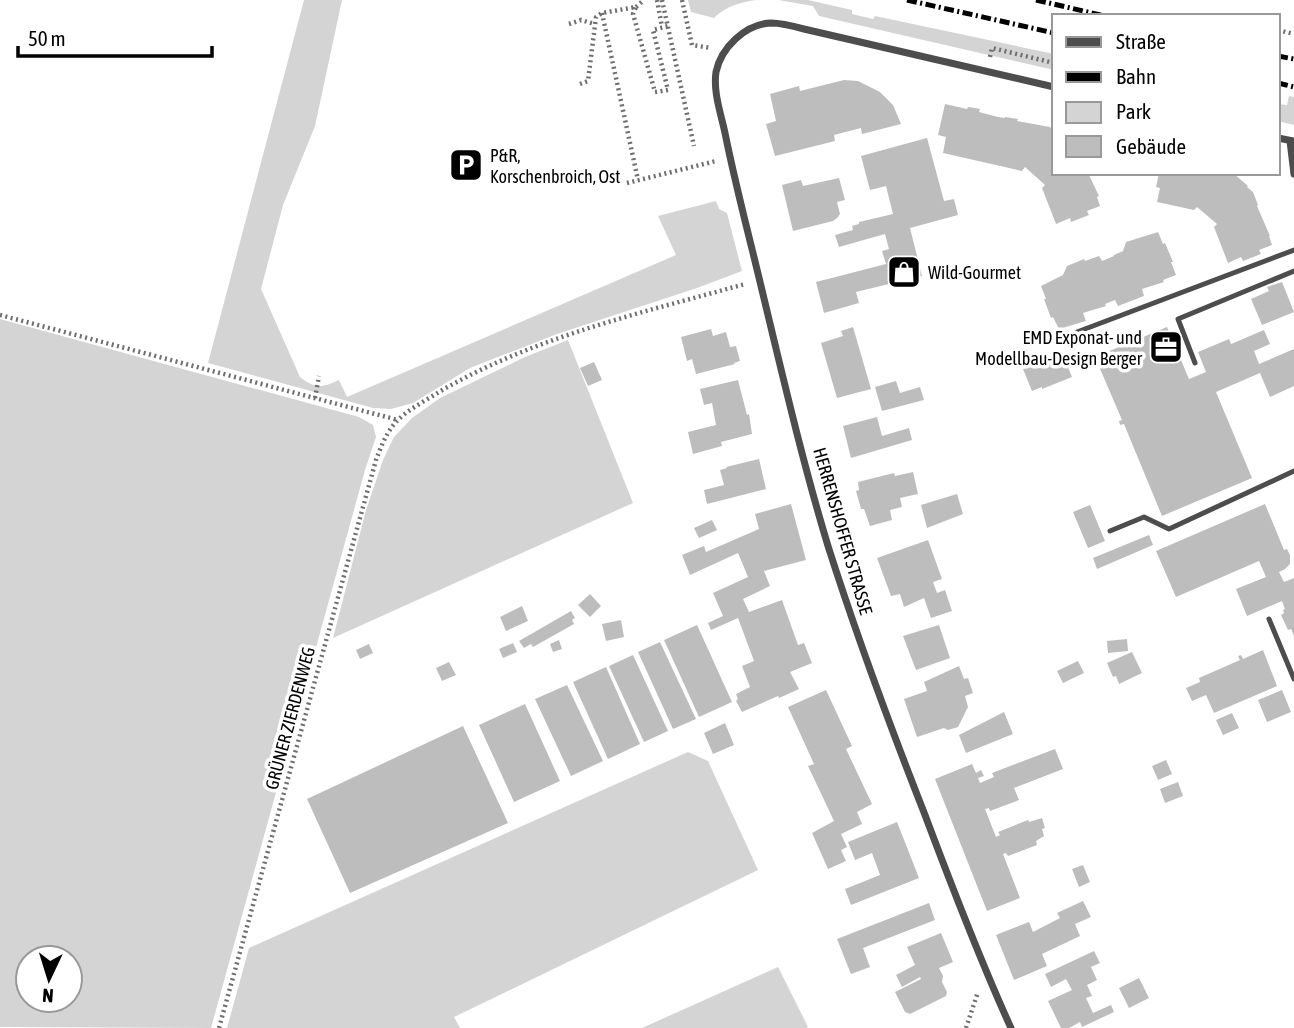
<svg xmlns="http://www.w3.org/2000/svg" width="1294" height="1028" font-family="'Asap Condensed',sans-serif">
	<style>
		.green { fill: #d4d4d4; fill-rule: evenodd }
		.building { fill: #bdbdbd }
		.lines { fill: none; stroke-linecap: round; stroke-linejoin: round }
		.path { stroke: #6f6f6f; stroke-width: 4.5; stroke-dasharray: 2 3.5; stroke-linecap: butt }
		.lane { stroke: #4d4d4d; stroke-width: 5 }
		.street { stroke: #4d4d4d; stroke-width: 7 }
		.rail { stroke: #000; stroke-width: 5; stroke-dasharray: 10 3.5 2 3.5; stroke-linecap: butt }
		.labels { text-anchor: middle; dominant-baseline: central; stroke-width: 7; stroke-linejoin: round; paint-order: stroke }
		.poi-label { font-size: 18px; fill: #000; stroke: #fff; text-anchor: start }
		.street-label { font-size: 18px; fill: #000; stroke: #fff }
	</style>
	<rect width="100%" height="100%" fill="#fff"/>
	<!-- green -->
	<g class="green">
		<path d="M304,0H342L315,126L283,205L261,289L300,377C315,389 322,388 339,380L347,397L676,255L658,216L716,201L719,209L727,213L742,271L697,288L557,334L470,368L413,403L391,409L373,408L208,363Z"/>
		<path d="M688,0H757C741,2 726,6 714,18L691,12Z"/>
		<path d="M778,0H808L852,10V14L873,19L875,16L1054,54V70L819,16L813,6Z"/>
		<path d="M1289,96L1294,97V125L1278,121V104L1287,105Z"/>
		<path d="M0,319L359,417L373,425L376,437L365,470L211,1028L0,1027ZM28,958H70V1000H28Z"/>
		<path d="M568,340L633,503L333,638L366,510L383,460L394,437L412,418L440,398L525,357Z"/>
		<path d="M688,752L708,761L758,870L454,1017L460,1028H227L249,948Z"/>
		<path d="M778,967L808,1027L806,1028H642Z"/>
	</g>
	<!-- building -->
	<g class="building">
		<path d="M844,80L858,81L880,92L893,105L901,124L862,134L861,128L834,135L835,141L775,156L766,124L776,121L770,94L799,86L800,91Z"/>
		<path d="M945,104L967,109L968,107L975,108L980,109L979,112L998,117L1005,118V117L1018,119L1017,121L1050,127L1054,131V173H1088L1099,196L1097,197L1100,206L1087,211L1089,215L1071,222L1070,218L1056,224L1042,188L1045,185L1025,167L1022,171L943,153L946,137L938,135Z"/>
		<path d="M927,138L944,201L954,199L958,215L910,228L922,276L856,292L859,303L824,313L816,282L886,264L882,251L889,249L885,234L839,247L835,235L853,230L852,226L859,224V222L893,214L886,186L870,190L861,156Z"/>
		<path d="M1159,173H1233L1248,186L1247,187L1253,192L1258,205L1257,206L1270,236H1269L1272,245L1259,250L1261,254L1243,261L1241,257L1228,263L1214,227L1217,224L1197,207L1194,210L1157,202L1160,188L1156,187Z"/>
		<path d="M839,178L845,200L837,202L840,214L837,218L833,221L793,231L782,185L801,180L803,186Z"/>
		<path d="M1158,232L1163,244L1165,243L1173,262H1171L1176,275L1163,280L1164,282L1142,289L1144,296L1118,306L1115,300L1105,304L1106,306L1083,313L1086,321L1059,329L1053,317L1051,318L1044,299H1046L1041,286L1063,275L1067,266L1084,259L1085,261L1099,256L1102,261L1114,256V255L1123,251L1126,242Z"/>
		<path d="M1282,282L1294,312L1262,325L1251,299L1269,291L1267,287Z"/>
		<path d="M853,327L871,389L837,398L821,343L843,336L841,331Z"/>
		<path d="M1167,327L1189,379L1206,372L1198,352L1229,339L1231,344L1264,330L1270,344L1254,351L1259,364L1294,349V386L1270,397L1260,373L1216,392L1252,478L1162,516L1124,424L1120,425L1119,421L1122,420L1095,357Z"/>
		<path d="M711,329L713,336L726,332L730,347L736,346L740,361L734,363L735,364L696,374L692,359L687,361L681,337Z"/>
		<path d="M1062,353L1072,377L1042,389V387L1032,391L1023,369Z"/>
		<path d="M594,362L602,380L588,386L580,368Z"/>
		<path d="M738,380L747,415L749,414L752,434L721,442L722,446L693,454L688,432L716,425L712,403L704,405L700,389Z"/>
		<path d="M896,381L900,393L920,387L924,400L882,411L875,387Z"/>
		<path d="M877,417L882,436L909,428L912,440L851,458L843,426Z"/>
		<path d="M759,459L766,489L707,504L704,490L724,485L720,470L727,468L726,467Z"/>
		<path d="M913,472L918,494L900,498L902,507L890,510L892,520L870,526L864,509H861L856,491L859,490L858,482L894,473L895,476Z"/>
		<path d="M957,494L963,514L927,528L921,505Z"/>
		<path d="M791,504L806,560L764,571L770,586L743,599L749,612L782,600L798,645L804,643L812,663L790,672L799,689L779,698L778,696L742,712L736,701L738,699L736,694L750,687L742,666L754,661L738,618L711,630L708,623L723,616L713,593L748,577L738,553L690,575L682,555L704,546L706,552L759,529L755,514Z"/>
		<path d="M1265,504L1284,550L1287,549L1290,555V564L1285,569L1279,572L1284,582L1294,578V636L1291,629L1288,630L1281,615L1284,613L1283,610L1285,609L1282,601L1247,616L1236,589L1266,577L1259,561L1176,597L1156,551Z"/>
		<path d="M1090,505L1105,541L1088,548L1073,512Z"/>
		<path d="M712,520L717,530L699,538L694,528Z"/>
		<path d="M1149,535L1153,545L1097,569L1093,558Z"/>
		<path d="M928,540L942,579L933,582L937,593L945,590L952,611L931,618L924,598L904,607L900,594L891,596L877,558Z"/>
		<path d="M590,594L601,606L590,617L578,605Z"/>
		<path d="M522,606L528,621L506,631L500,617Z"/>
		<path d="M571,611L575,618L572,620L574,624L533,647L531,644L524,648L519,641Z"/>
		<path d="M621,620L624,637L606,641L602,624Z"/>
		<path d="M697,625L732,702L699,717L664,640Z"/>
		<path d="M939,625L950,658L916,670L903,636Z"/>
		<path d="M1127,639L1128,651L1108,653L1107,641Z"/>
		<path d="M559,640L562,649L553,652L550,644Z"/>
		<path d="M660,642L696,719L673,729L638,652Z"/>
		<path d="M513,643L517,652L503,658L499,649Z"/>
		<path d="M369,644L373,653L360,659L356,650Z"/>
		<path d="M1263,650L1277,686L1214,713L1206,695L1192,701L1186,688L1200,682L1199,678L1240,660L1238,656L1241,655L1243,659Z"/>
		<path d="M1132,652L1142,673L1119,684L1116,676L1113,677L1107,663Z"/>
		<path d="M633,655L668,731L644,742L609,666Z"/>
		<path d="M1078,661L1084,673L1063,683L1057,671Z"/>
		<path d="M449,662L456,675L442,681L436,668Z"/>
		<path d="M959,666L964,679L968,678L973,693L965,696L968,707L958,727L948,730L944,728L917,737L904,699L927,691L924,682Z"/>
		<path d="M606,667L640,744L608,759L573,682Z"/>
		<path d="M567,685L603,761L571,776L535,699Z"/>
		<path d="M826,690L852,746L846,749L872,804L857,812L862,824L841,834L847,847L841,850L846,861L828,869L812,833L834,821L808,766L814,764L788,707Z"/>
		<path d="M1282,690L1291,712L1267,722L1258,700Z"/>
		<path d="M525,704L560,781L514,802L479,725Z"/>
		<path d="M1004,712L1013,734L966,753L959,735Z"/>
		<path d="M1232,713L1239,728L1223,735L1216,720Z"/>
		<path d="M725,723L734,745L713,754L704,733Z"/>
		<path d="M463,726L508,823L350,893L307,799Z"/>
		<path d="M1055,749L1063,769L1014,788L1019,800L990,811L989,808L985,809L996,837L1000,835L998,832L1028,820L1029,822L1042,818L1045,828L1042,829L1044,836L1036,841L1037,845L1008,856L1006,853L1003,854L1020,898L987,911L935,779L972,764L976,773L981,770L984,776L978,778L980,783L994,777L992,773Z"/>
		<path d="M1166,760L1172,774L1158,780L1152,766Z"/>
		<path d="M1178,782L1183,796L1165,803L1160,789Z"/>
		<path d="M897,822L919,878L851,905L845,889L880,875L872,853L855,860L848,842Z"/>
		<path d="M1083,865L1090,882L1079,887L1072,869Z"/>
		<path d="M1083,901L1091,917L1075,924L1080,936L1042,954L1047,966L1014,980L996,935L1029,922L1033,932L1060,918L1057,913Z"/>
		<path d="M929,903L935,920L863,948L870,967L851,974L837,939Z"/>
		<path d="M941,933L953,962L939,968L943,976L942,982L947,992L946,996L910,1014L905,1012L895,992L921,979L920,977L902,987L896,975L915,965L907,947Z"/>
		<path d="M1094,951L1100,963L1091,967L1097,980L1087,985L1092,996L1086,998L1093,1013L1111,1005L1114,1012L1082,1027L1080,1022L1069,1028H1061L1048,1001L1072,990L1066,979L1051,987L1045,974Z"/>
		<path d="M1139,978L1149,998L1129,1008L1119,988Z"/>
	</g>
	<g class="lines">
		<!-- path -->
		<g class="path">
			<path d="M657,0L662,27"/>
			<path d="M662,0L694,146"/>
			<path d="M682,0L692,45L711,48"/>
			<path d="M636,7L644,0"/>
			<path d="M602,13L638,180"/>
			<path d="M569,24L581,20L595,24"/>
			<path d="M1278,30L1294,34"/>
			<path d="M990,57L992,48L1054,63"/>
			<path d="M580,84L588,81L596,17L602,13L636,7L633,14L655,92L668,90L653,30L668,26"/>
			<path d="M627,183L716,161"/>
			<path d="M0,315L398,420"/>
			<path d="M315,398L319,376"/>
			<path d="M219,1028L376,460C381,447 386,433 396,422C407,410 425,401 439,392C533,337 641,313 745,284"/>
			<path d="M966,1028L978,992"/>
		</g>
		<!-- lane -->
		<g class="lane">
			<path d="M1077,332L1294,250"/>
			<path d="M1195,363L1178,319L1294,271"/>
			<path d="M1110,531L1144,517L1169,529L1294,471"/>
			<path d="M1269,619L1294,679"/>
		</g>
		<!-- street -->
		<g class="street">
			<path d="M1278,138L1293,141"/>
			<path d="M1290,141L1294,174"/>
			<path d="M1011,1028C979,958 952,887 925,815C890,726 857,637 828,546C799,450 777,351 753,253C743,213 733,173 725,133C721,114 713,92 716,72C721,48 745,24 771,23C782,23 793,26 804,29L1054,87"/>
		</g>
		<!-- rail -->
		<g class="rail">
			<path d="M907,0L1054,33"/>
			<path d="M1036,0L1105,16"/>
			<path d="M1278,56L1294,59"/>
			<path d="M1278,83L1294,87"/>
		</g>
	</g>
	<!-- icons -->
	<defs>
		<symbol id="parking-square" viewBox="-11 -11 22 22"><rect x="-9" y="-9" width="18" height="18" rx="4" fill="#000" stroke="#fff"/><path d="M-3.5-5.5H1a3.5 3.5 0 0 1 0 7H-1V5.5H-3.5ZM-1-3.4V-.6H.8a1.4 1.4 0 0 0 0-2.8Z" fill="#fff"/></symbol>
		<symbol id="shop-square" viewBox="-11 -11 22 22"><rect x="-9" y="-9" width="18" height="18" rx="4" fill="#000" stroke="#fff"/><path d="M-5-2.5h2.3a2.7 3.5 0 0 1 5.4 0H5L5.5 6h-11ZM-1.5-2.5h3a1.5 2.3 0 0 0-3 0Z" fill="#fff"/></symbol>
		<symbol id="office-square" viewBox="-11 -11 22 22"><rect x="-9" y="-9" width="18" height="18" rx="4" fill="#000" stroke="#fff"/><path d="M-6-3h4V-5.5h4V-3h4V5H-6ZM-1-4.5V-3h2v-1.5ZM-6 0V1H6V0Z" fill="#fff"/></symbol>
	</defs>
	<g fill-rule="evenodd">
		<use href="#parking-square" x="447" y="146" width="38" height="38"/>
		<use href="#shop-square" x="885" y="253" width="38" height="38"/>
		<use href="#office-square" x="1147" y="328" width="38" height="38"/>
	</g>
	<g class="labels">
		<!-- poi labels -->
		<g class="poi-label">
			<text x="490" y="155">P&amp;R,<tspan x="490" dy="21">Korschenbroich, Ost</tspan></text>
			<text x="928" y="272">Wild-Gourmet</text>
			<text x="1142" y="337" text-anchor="end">EMD Exponat- und<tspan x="1142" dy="21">Modellbau-Design Berger</tspan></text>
		</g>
		<!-- street labels -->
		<g class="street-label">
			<text transform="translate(843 531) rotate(74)">HERRENSHOFFER STRASSE</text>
			<text transform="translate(290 718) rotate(-75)">GRÜNER ZIERDENWEG</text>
		</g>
	</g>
	<!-- legend -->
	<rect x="1052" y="14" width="228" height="161" fill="#ffffff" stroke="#999999" stroke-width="2"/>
	<rect x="1066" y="37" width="35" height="10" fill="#4d4d4d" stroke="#999999" stroke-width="2"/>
	<text x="1116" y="49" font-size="21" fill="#000000">Straße</text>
	<rect x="1066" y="72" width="35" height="10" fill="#000000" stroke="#999999" stroke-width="2"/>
	<text x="1116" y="84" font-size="21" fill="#000000">Bahn</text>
	<rect x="1066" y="102" width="35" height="21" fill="#d4d4d4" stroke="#999999" stroke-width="2"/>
	<text x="1116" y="119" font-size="21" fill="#000000">Park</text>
	<rect x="1066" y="136" width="35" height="21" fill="#bdbdbd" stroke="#999999" stroke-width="2"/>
	<text x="1116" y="154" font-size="21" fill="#000000">Gebäude</text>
	<!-- north arrow -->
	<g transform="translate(49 979) rotate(184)"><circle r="33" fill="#ffffff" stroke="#999999" stroke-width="2"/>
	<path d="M0-5L12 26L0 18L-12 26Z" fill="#000000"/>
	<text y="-10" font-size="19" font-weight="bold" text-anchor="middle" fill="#000000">N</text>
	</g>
	<!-- scale -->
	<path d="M18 46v10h194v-10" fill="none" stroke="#000000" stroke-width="3.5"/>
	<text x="28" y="46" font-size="21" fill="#000000" stroke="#ffffff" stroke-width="5" paint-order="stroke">50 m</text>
</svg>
